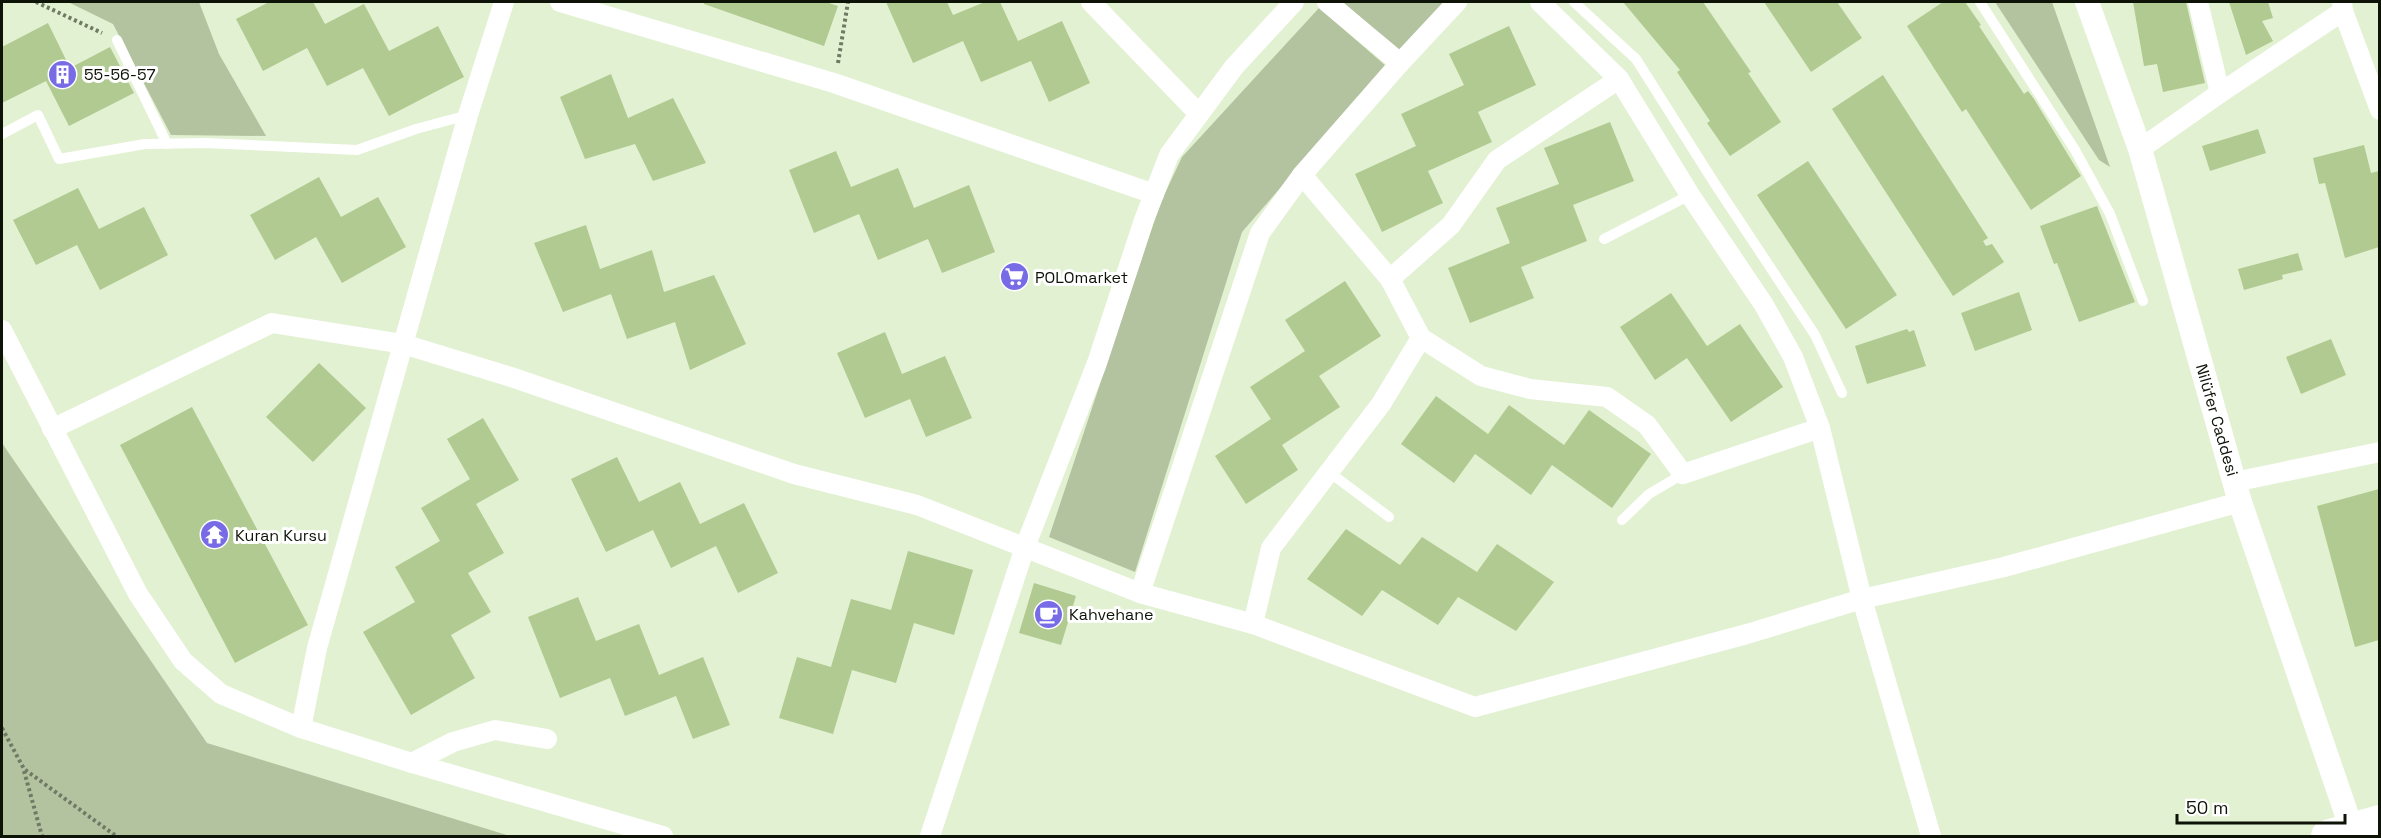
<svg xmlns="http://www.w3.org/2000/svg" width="2381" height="838" font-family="'Space Grotesk',sans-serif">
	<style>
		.green { fill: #b3c3a0 }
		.building { fill: #b0ca91 }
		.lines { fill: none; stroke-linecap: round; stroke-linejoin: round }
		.path { stroke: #6f7964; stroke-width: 4; stroke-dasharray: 3 3; stroke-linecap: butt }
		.service { stroke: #fff; stroke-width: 10 }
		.minor { stroke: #fff; stroke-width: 20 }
		.tertiary { stroke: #fff; stroke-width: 24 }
		.primary { stroke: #fff; stroke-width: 32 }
		.labels { text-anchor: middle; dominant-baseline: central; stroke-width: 6; stroke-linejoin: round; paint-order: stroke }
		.poi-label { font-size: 16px; fill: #0e1308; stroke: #fff; text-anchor: start }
		.street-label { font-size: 16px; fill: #0e1308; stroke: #fff }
	</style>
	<rect width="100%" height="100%" fill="#e2f1d1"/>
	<!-- green -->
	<g class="green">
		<path d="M68,2H199L219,54L266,136L171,135L113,24Z"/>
		<path d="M1343,2H1446L1401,53Z"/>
		<path d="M1995,2H2052L2110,167L2099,160Z"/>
		<path d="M1319,8L1386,66L1242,232L1135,572L1049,537L1160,204L1182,157Z"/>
		<path d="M2,443L207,743L510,836H2Z"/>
	</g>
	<!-- building -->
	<g class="building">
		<path d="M269,2H313L325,24L364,4L389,51L438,26L464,77L389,116L363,68L327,86L307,48L263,71L236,19Z"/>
		<path d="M704,2H826L838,6L824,46L704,4Z"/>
		<path d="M886,2H947L953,15L985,2H1000L1018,41L1062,21L1090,83L1049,102L1031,61L981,82L963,41L913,63Z"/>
		<path d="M1623,2H1703L1751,72L1748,73L1781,122L1730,156L1707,123L1710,121L1677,72L1680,70Z"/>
		<path d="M1764,2H1837L1862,38L1811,72Z"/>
		<path d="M1943,2H1965L1981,25L1979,26L2024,94L2028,91L2034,99L2081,176L2031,210L1966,109L1962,112L1907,26Z"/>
		<path d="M2133,2H2186L2205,83L2163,92L2157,64L2144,66Z"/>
		<path d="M2229,2H2268L2273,18L2262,21L2273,41L2246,55Z"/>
		<path d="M48,23L70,68L110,47L134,93L69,126L46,81L2,103V47Z"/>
		<path d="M1509,26L1536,85L1478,112L1492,142L1428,171L1443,203L1382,232L1355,174L1416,146L1401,114L1464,85L1449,54Z"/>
		<path d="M611,74L628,118L673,98L706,163L653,181L635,144L585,159L560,97Z"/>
		<path d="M1883,75L1988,238L1983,241L1986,246L1992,244L2004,262L1953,296L1832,109Z"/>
		<path d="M1610,122L1634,181L1573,205L1587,241L1521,267L1534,298L1470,323L1448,268L1510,243L1496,208L1559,184L1544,148Z"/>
		<path d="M2258,129L2266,153L2210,171L2202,146Z"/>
		<path d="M2364,145L2371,173L2379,171V247L2345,258L2325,183L2319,184L2313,158Z"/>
		<path d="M836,151L851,187L898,168L914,208L969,185L995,252L942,273L928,239L878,260L859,214L814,233L789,170Z"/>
		<path d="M1808,161L1897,295L1846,329L1757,195Z"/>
		<path d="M319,177L341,217L378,197L406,247L342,283L316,237L275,260L250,215Z"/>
		<path d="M78,188L99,229L144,207L168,255L100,290L77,245L36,265L13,220Z"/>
		<path d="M2097,206L2135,302L2079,322L2057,263L2054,264L2040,226Z"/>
		<path d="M586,225L600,269L652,250L664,292L714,275L746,344L690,370L675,322L627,339L611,294L563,312L534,243Z"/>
		<path d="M2298,253L2303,270L2282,275L2283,279L2244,290L2238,269Z"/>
		<path d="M1345,281L1381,336L1319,376L1340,407L1282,445L1298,470L1246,504L1215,456L1271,419L1250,387L1305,351L1285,320Z"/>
		<path d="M2019,292L2032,330L1975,351L1961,313Z"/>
		<path d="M1671,293L1707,346L1740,324L1783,387L1731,422L1687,358L1655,380L1620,327Z"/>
		<path d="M1907,329L1909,332L1914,330L1926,366L1867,384L1855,346Z"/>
		<path d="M885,332L902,374L945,356L972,418L926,437L910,399L865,418L837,353Z"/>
		<path d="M2331,339L2346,375L2301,394L2286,357Z"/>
		<path d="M319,363L366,408L313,462L266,417Z"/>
		<path d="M1436,396L1488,434L1509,405L1564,445L1589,410L1651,454L1612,508L1552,465L1531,495L1475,454L1454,483L1401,444Z"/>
		<path d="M192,407L308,625L235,663L120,445Z"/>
		<path d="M483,418L519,480L476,504L504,553L468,573L491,612L451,635L475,678L411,715L363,632L415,602L395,567L440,541L421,508L470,479L447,439Z"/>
		<path d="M617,457L639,502L680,482L700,524L744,503L778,573L738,593L716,546L671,568L653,530L606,552L571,479Z"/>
		<path d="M2379,489V640L2355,647L2317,506Z"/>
		<path d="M1346,529L1400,565L1422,537L1477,572L1497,544L1554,582L1516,631L1458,597L1438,625L1382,590L1362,616L1307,579Z"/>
		<path d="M908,551L973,570L954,635L914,623L896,683L852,670L833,734L779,718L797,657L831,667L851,599L891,610Z"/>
		<path d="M1034,583L1076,596L1061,645L1019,633Z"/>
		<path d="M578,597L596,641L639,624L659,675L703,657L730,725L693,739L676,696L625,716L610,678L560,698L528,617Z"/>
	</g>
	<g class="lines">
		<!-- path -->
		<g class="path">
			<path d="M36,2L102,33"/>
			<path d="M838,63L848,2"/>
			<path d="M2,728L24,769L116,836"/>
			<path d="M24,771L42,836"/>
		</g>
		<!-- service -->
		<g class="service">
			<path d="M1574,2L1636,59L1715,184L1815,335L1842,393"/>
			<path d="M1980,2L2075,150L2110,214L2143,301"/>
			<path d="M117,40L167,144"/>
			<path d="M2,134L38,115L59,159L145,144L205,143L357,150L416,129L468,115"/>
			<path d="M1604,239L1690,195"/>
			<path d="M1329,472L1389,517"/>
			<path d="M1622,520L1649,494L1683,474"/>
		</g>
		<!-- minor -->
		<g class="minor">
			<path d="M560,2L834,83L1154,194"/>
			<path d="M1091,2L1199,114"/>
			<path d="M1327,2L1400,63L1302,175L1390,279L1421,338"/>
			<path d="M1540,2L1619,79L1690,195L1764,305L1793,357L1820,428L1862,599L1931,836"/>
			<path d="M2198,2L2220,93"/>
			<path d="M2343,11L2380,110"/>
			<path d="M1400,63L1457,2"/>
			<path d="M2140,149L2220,93L2343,11L2342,2"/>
			<path d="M1390,279L1451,225L1497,160L1619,79"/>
			<path d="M2,330L138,594L183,661L221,694L301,728L412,763L453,742L495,730L547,739"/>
			<path d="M1820,428L1683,474L1647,425L1607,397L1530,389L1481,376L1421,338L1381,404L1271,548L1253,624L1475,707L1747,634L1862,599L2004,567L2240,502"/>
			<path d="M52,429L272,323L403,344L511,377L794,474L917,505L1140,593L1253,624"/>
			<path d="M2234,482L2380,452"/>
			<path d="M1140,593L1260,233L1302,175"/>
			<path d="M301,728L317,648L468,115L504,2"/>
			<path d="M412,763L663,836"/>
			<path d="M930,836L1025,547L1097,363L1144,220L1169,155L1234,67L1294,2"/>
		</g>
		<!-- tertiary -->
		<path class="tertiary" d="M2087,2L2140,149L2240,502L2354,836"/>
		<!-- primary -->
		<path class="primary" d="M2327,836L2380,821"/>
	</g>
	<!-- icons -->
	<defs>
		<symbol id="building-disc" viewBox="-11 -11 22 22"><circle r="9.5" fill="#776be6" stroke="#fff"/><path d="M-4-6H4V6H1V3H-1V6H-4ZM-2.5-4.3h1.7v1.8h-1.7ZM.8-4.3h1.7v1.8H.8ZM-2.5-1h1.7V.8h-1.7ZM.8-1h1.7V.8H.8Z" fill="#fff"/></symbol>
		<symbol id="supermarket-disc" viewBox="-11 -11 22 22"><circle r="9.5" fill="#776be6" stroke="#fff"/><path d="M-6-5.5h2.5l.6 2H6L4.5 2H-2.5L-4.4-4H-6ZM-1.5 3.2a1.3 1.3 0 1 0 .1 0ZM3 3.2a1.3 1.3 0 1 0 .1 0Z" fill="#fff"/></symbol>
		<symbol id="temple-disc" viewBox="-11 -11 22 22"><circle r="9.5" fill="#776be6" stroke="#fff"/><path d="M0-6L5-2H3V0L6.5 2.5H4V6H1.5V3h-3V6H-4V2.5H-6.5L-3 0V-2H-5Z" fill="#fff"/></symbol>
		<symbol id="cafe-disc" viewBox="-11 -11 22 22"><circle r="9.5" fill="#776be6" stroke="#fff"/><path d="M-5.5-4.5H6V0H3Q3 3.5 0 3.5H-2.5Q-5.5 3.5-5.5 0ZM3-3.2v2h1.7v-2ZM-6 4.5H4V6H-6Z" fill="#fff"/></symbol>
	</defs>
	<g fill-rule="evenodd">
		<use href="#building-disc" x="46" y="58" width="33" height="33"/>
		<use href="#supermarket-disc" x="998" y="260" width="33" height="33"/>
		<use href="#temple-disc" x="198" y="518" width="33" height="33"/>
		<use href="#cafe-disc" x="1032" y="598" width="33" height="33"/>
	</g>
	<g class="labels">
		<!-- poi labels -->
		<g class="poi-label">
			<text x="84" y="74">55-56-57</text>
			<text x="1035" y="277">POLOmarket</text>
			<text x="235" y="535">Kuran Kursu</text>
			<text x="1069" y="614">Kahvehane</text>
		</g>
		<!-- street labels -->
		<g class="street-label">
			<text transform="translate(2217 420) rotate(74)">Nilüfer Caddesi</text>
		</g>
	</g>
	<!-- border -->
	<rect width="2381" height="838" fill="none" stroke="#0e1308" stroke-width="6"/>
	<!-- scale -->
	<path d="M2177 814v9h168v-9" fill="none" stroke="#0e1308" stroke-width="3"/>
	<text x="2186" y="814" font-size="18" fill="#0e1308" stroke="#ffffff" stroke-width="4.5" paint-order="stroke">50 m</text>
</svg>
